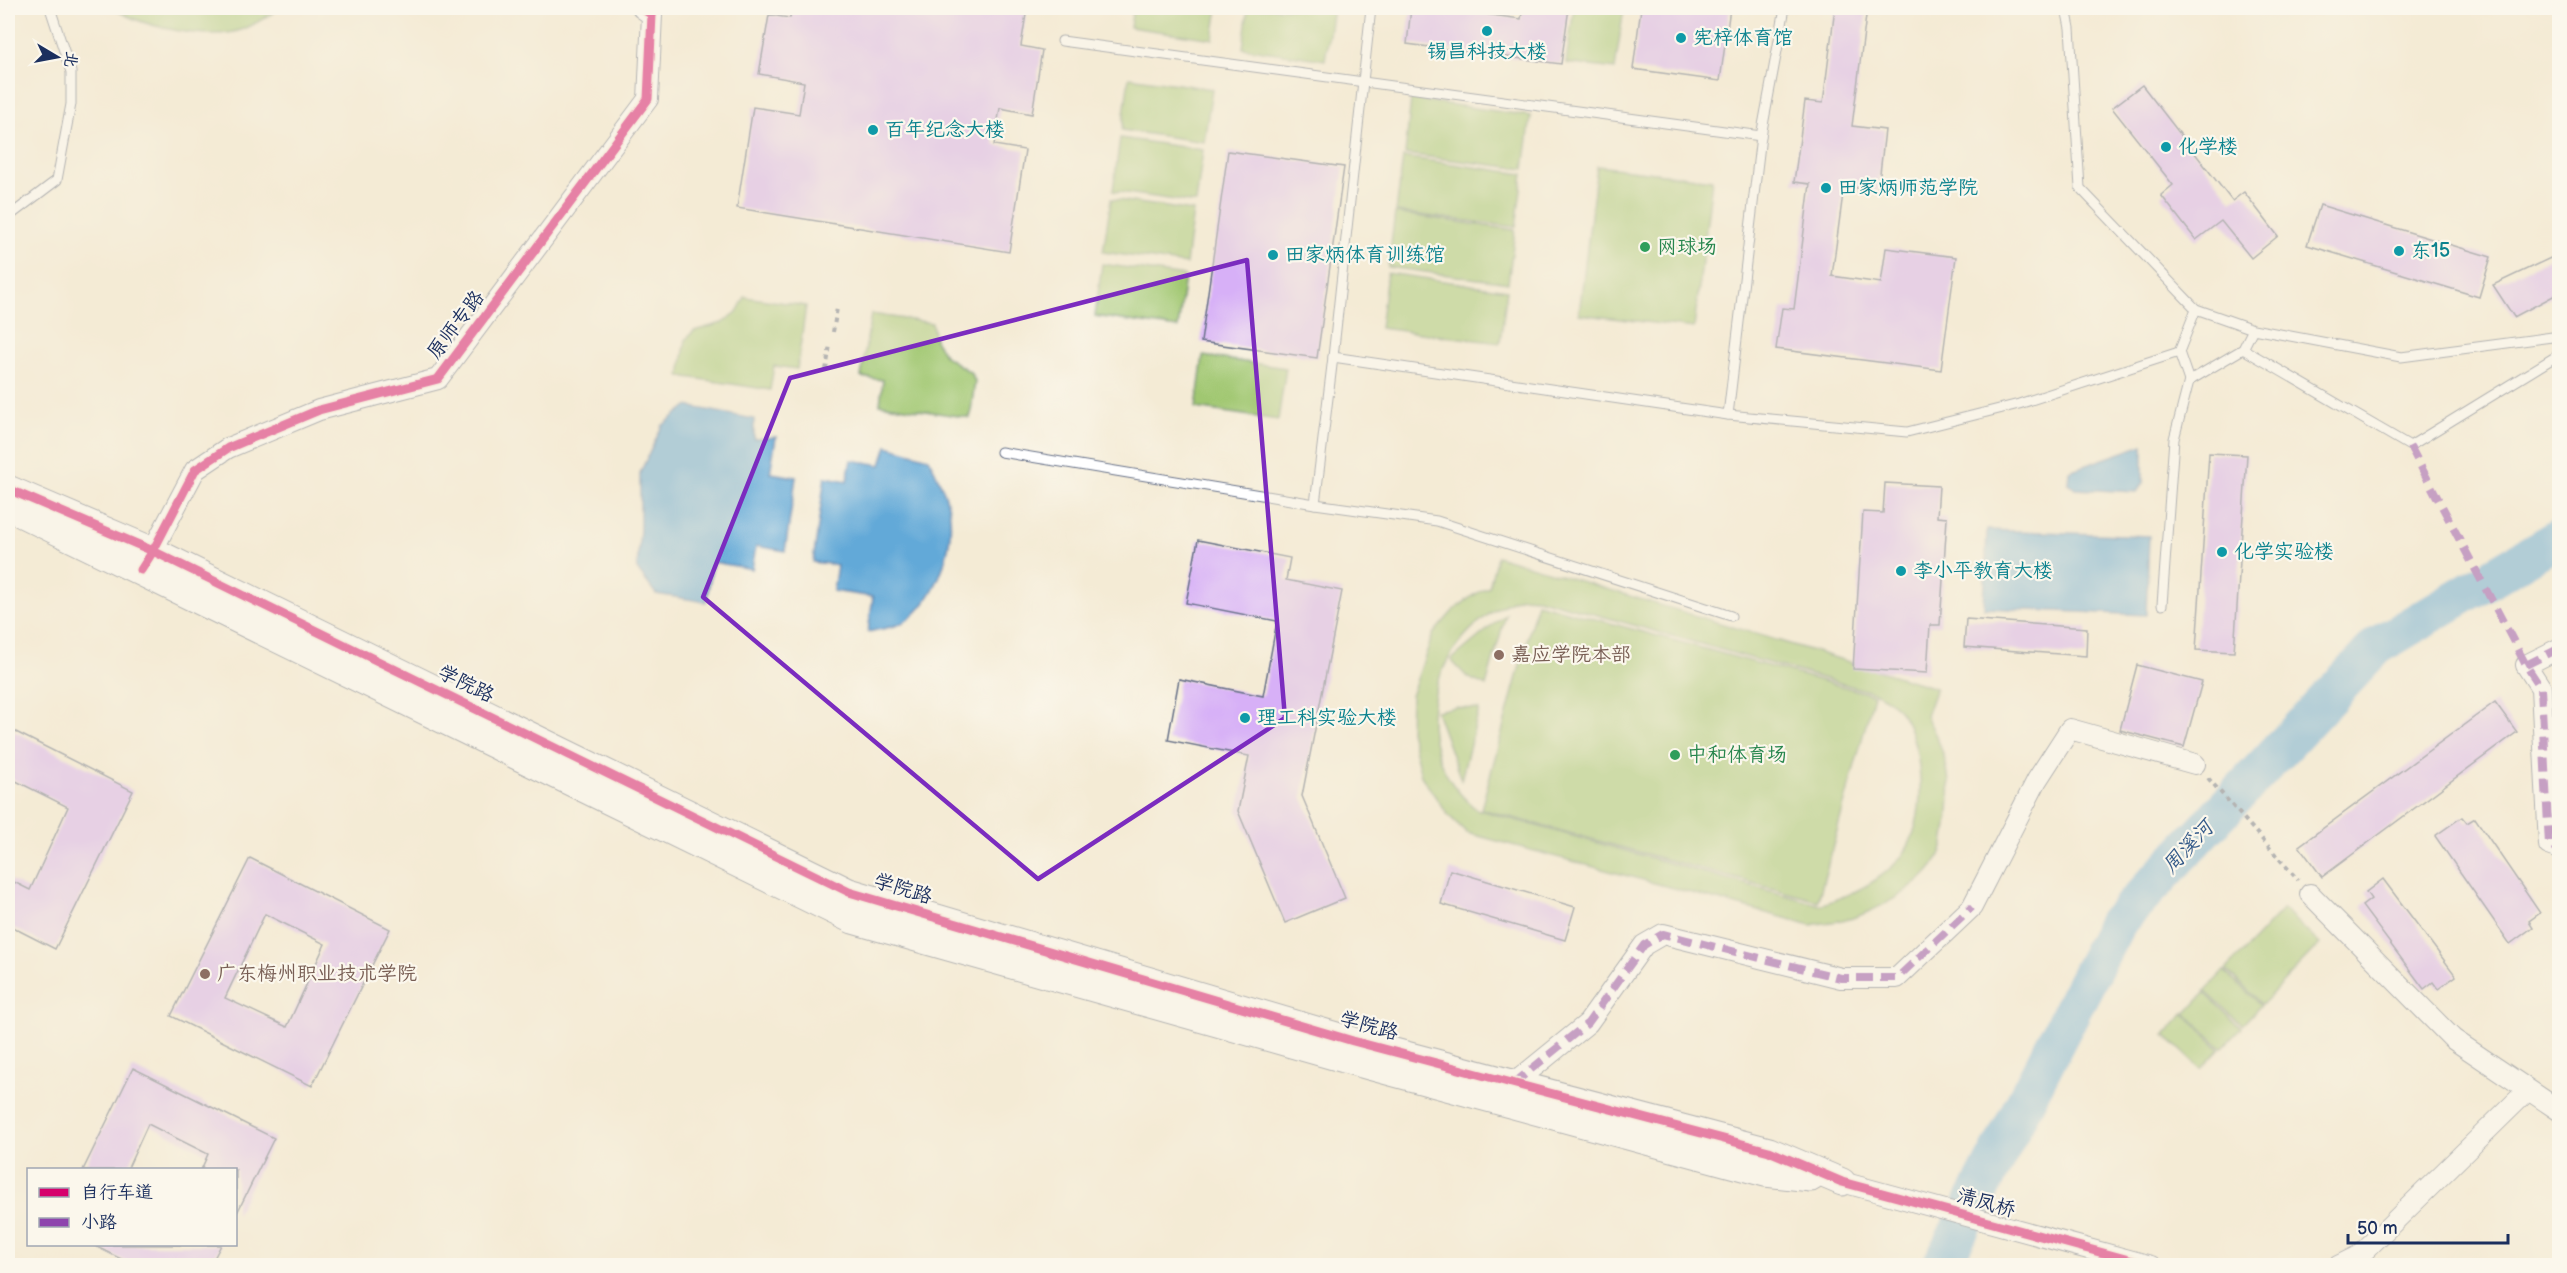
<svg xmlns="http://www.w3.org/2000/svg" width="2567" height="1273" font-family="'Balsamiq Sans','LXGW WenKai TC',sans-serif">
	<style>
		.green { fill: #a0c771; stroke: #5e7b68; stroke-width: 1.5; fill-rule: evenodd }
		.water { fill: #62a9d8; stroke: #3e6c9b; stroke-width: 1.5 }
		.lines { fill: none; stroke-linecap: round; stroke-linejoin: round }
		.river { stroke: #62a9d8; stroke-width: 39 }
		.building { fill: #d7b0f7; fill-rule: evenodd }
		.lane-casing { stroke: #677188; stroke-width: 11 }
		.street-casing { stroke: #677188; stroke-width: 22 }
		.secondary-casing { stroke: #677188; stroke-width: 29 }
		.path { stroke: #677188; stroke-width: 4; stroke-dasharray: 4.5 4.5; stroke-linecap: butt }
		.lane { stroke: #fff; stroke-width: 9 }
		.street { stroke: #fff; stroke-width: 20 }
		.secondary { stroke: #fff; stroke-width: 27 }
		.quiet { stroke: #8e44ad; stroke-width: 8; stroke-dasharray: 15 8; stroke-linecap: butt }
		.cycleway-casing { stroke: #fbf7ec; stroke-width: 13 }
		.cycleway { stroke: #d6006c; stroke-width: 9 }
		.marked { fill: none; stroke: #7b2cbf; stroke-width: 4.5; stroke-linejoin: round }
		.culture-dot { fill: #0f9aa8; stroke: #fbf7ec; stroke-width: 2 }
		.leisure-dot { fill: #2e9e5b; stroke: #fbf7ec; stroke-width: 2 }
		.education-dot { fill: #8d6e63; stroke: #fbf7ec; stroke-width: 2 }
		.labels { text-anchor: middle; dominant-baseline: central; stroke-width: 4.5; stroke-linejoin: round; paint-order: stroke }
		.culture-label { font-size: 20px; fill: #0d838f; stroke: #fbf7ec; text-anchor: start }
		.leisure-label { font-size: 20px; fill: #27864d; stroke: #fbf7ec; text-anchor: start }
		.street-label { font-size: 20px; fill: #1b2f5e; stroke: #fbf7ec }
		.education-label { font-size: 20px; fill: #785e54; stroke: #fbf7ec; text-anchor: start }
		.water-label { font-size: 21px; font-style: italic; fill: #345a89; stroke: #fbf7ec }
	</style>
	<rect width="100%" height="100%" fill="#fbf7ec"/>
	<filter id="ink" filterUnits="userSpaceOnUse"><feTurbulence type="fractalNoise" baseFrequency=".0167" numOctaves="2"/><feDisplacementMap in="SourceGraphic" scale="12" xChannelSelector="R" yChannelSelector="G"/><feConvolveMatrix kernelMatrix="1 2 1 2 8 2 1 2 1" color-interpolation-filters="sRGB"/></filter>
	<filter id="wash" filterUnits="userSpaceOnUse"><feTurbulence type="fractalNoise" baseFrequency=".008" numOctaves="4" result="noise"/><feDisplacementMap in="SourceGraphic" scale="24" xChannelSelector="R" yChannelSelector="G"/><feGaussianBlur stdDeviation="1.35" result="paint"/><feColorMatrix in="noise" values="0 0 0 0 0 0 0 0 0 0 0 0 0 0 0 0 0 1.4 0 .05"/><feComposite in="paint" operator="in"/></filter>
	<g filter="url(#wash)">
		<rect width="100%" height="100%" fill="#f4ebd5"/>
		<!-- green -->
		<g class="green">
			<path d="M113,8H280C269,15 256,24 244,29C210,42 142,27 113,8Z"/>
			<path d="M1133,8H1218L1213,39L1130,27Z"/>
			<path d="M1248,8H1333L1325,60L1243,48Z"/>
			<path d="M1574,8H1624L1615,69L1566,63Z"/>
			<path d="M1129,77L1212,89L1204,142L1122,130Z"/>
			<path d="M1411,99L1531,116L1524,169L1405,154Z"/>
			<path d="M1120,138L1203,150L1196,203L1113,191Z"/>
			<path d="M1403,157L1523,174L1516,227L1396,212Z"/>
			<path d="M1597,166L1712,180L1694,328L1579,314Z"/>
			<path d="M1111,199L1193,211L1186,264L1103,252Z"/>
			<path d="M1395,213L1515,230L1508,283L1388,267Z"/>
			<path d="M1102,264L1185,276L1178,328L1095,316Z"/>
			<path d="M1387,273L1507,290L1500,343L1380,328Z"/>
			<path d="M745,297L806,306L797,369L774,366L770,390L680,376L686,339L694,331L722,323L737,312Z"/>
			<path d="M871,314L932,323L935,340L945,356L970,372L975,381L970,418L880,404L883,380L861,377Z"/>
			<path d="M1203,356L1286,368L1278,420L1196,408Z"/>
			<path d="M1497,556L1936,688L1926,716C1944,748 1952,775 1949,812C1947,823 1946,837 1943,848C1931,882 1887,905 1856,917C1842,922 1825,922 1811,925L1467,833L1448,815L1421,776L1410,731L1411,696L1433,634L1452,612L1472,596L1489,587ZM1521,597L1537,598L1879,694C1886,699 1895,705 1900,711C1925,745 1928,822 1902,856C1881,882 1851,895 1820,905L1476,809C1397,743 1432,632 1521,597Z"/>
			<path d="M1537,603L1874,695L1818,901L1481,809Z"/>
			<path d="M1506,614L1486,686L1467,677L1451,660Z"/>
			<path d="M1456,707L1479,710L1461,780L1436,711Z"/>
			<path d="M2283,909L2320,944L2262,1004L2226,970Z"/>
			<path d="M2224,971L2261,1005L2242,1025L2205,991Z"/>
			<path d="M2205,993L2241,1028L2222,1048L2186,1014Z"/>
			<path d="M2184,1014L2220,1049L2201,1069L2165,1035Z"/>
		</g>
		<!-- water -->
		<g class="water">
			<path d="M687,406L754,419V439L776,437L770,473L796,477L785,551L756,546L752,569L713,562L706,602L656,594L637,569L640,529V473L662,426Z"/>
			<path d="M2143,445V483L2137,492L2075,489L2068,483L2069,471Z"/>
			<path d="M887,446L929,458C935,472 943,486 947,501C959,539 938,601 904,622C894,628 879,629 868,632L873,597L833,591L837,565L813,562L825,477L847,481L851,460L881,465Z"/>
			<path d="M1987,530L2149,536L2146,615L1984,608Z"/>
		</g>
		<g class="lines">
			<!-- river -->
			<path class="river" d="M1941,1266L2116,924L2377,646L2560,537"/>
		</g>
		<g id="blocks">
			<!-- building -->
			<g class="building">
				<path d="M792,8H1027L1021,46L1042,50L1032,114L1000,108L994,145L1025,150L1009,252L737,208L753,107L799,114L804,82L759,74L769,15L790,18Z"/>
				<path d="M1411,8H1439L1521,19L1523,8H1569L1561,64L1407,44Z"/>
				<path d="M1641,8H1730L1720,81L1633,69Z"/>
				<path d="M1835,8H1867L1852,126L1885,130L1878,191L1844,186L1832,276L1881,283L1886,248L1956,257L1941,370L1776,349L1782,308L1794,309L1810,184L1794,182L1805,101L1823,103Z"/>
				<path d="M2142,85L2232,201L2244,192L2278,236L2251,258L2221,221L2196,240L2161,195L2173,185L2112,108Z"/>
				<path d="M1228,151L1344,167L1317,358L1201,342Z"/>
				<path d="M2320,205L2491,257L2479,297L2307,245Z"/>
				<path d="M2559,254V293L2514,317L2493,285Z"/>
				<path d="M2209,453L2247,455L2234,652L2196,650Z"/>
				<path d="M1885,483L1939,486L1937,517L1947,518L1940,625H1930L1927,673L1853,669L1863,512L1883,513Z"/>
				<path d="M1198,540L1290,558L1286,580L1342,591L1302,796L1345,898L1285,923L1238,811L1249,756L1168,740L1179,679L1263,696L1277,621L1186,603Z"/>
				<path d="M1966,619L2087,628L2086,656L1964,647Z"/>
				<path d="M2137,665L2202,682L2184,747L2120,730Z"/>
				<path d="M2495,702L2517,732L2322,877L2299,846Z"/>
				<path d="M8,728L133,791L55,949L8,925V879L30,890L68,807L8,777Z"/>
				<path d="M2462,817L2467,823L2475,818L2540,913L2529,921L2533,927L2510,944L2435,836Z"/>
				<path d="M250,858L390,929L312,1086L171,1016ZM265,914L325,944L287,1027L225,998Z"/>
				<path d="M1450,870L1575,907L1565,940L1441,904Z"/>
				<path d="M2383,879L2456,976L2438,989L2433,982L2424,989L2362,906L2371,899L2366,892Z"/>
				<path d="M133,1068L274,1138L236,1215V1170H201L208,1154L148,1124L127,1170H83Z"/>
				<path d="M93,1245H221L210,1266H135Z"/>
			</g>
		</g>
	</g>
	<g filter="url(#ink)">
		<use href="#blocks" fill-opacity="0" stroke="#677188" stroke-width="1.5"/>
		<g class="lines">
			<defs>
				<g id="lane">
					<path d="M2066,8L2070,28L2080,188L2196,309"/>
					<path d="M1062,41L1761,136"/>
					<path d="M8,217L57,180L71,104V72L50,8"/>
					<path d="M2253,329L2243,349L2189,381L2179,352L2196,309L2253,329L2401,357L2560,336"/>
					<path d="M2243,349L2410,446L2560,354"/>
					<path d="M1333,357L1728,415L1761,136L1785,8"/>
					<path d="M1728,415L1907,432L2019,404L2179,352"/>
					<path d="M1001,452L1315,504L1437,521L1731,616"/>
					<path d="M1315,504L1333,357L1371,8"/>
					<path d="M2162,605L2174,439L2189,381"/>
				</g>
				<g id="street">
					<path d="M147,561L195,470L228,448L319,410L438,379L648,99L652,15L642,8"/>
					<path d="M2560,648L2526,665L2541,688L2549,845L2560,849"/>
					<path d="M2310,894L2453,1039L2560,1111"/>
					<path d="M1513,1084L1588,1023L1644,945L1663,934L1841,978H1897L1972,907L2037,780L2070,729L2195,764"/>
					<path d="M1842,1182L2151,1266"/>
					<path d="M2338,1266L2360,1255L2527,1091"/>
				</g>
				<g id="secondary">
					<path d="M8,489L153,551L849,892L1353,1041L1769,1151L1842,1182"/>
					<path d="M22,514L853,920L1369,1066L1765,1173L1811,1178"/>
				</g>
			</defs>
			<!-- lane casing -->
			<use href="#lane" class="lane-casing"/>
			<!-- street casing -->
			<use href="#street" class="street-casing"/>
			<!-- secondary casing -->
			<use href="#secondary" class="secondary-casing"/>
			<!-- path -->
			<g class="path">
				<path d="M833,332L837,308"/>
				<path d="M826,370L830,345"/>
				<path d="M2208,778L2298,880"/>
			</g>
			<!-- lane -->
			<use href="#lane" class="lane"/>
			<!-- street -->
			<use href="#street" class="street"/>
			<!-- secondary -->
			<use href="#secondary" class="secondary"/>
			<!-- quiet -->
			<g class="quiet">
				<path d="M2410,446L2526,665L2541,688L2549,845L2560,849"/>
				<path d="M2526,665L2560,648"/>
				<path d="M1513,1084L1588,1023L1644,945L1663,934L1841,978H1897L1972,907"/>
			</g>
			<defs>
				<g id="cycleway">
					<path d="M8,489L153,551L849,892L1353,1041L1769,1151L1842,1182L2151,1266"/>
					<path d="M141,570L153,551L195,470L228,448L319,410L438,379L648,99L652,15L642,8"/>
				</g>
			</defs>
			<!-- cycleway casing -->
			<use href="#cycleway" class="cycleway-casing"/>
			<!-- cycleway -->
			<use href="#cycleway" class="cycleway"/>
		</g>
	</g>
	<!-- marked area -->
	<path d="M0 0H2567V1273H0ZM1247,260L1285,718L1038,879L703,597L790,378Z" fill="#f4ebd5" fill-opacity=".55" fill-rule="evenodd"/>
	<path class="marked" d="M1247,260L1285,718L1038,879L703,597L790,378Z"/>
	<!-- markers -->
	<g class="culture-dot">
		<circle cx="1487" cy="31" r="6"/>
		<circle cx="1681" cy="38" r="6"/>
		<circle cx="873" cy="130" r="6"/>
		<circle cx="2166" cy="147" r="6"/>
		<circle cx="1826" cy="188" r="6"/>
		<circle cx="2399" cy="251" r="6"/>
		<circle cx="1273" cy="255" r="6"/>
		<circle cx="2222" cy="552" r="6"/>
		<circle cx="1901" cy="571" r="6"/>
		<circle cx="1245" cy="718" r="6"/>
	</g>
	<g class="leisure-dot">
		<circle cx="1645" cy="247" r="6"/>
		<circle cx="1675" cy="755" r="6"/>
	</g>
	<g class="education-dot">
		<circle cx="1499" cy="655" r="6"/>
		<circle cx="205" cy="974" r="6"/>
	</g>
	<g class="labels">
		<!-- culture labels -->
		<g class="culture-label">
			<text x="1693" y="38">宪梓体育馆</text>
			<text x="1487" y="52" text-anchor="middle">锡昌科技大楼</text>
			<text x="885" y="130">百年纪念大楼</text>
			<text x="2178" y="147">化学楼</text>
			<text x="1838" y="188">田家炳师范学院</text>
			<text x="2411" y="251">东15</text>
			<text x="1285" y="255">田家炳体育训练馆</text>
			<text x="2234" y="552">化学实验楼</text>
			<text x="1913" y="571">李小平教育大楼</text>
			<text x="1257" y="718">理工科实验大楼</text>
		</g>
		<!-- leisure labels -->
		<g class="leisure-label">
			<text x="1657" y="247">网球场</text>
			<text x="1687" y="755">中和体育场</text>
		</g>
		<!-- street labels -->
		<g class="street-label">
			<text transform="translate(456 325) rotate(-53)">原师专路</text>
			<text transform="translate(466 684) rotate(26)">学院路</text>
			<text transform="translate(903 889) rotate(17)">学院路</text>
			<text transform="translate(1369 1026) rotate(15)">学院路</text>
			<text transform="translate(1986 1203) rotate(15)">清凤桥</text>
		</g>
		<!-- education labels -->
		<g class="education-label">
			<text x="1511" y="655">嘉应学院本部</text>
			<text x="217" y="974">广东梅州职业技术学院</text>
		</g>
		<!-- water labels -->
		<g class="water-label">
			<text transform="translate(2188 847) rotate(-47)">周溪河</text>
		</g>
	</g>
	<!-- margin -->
	<rect width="2567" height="1273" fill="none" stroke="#fbf7ec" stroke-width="30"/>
	<!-- legend -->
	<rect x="27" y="1168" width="210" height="78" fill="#fbf7ec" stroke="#a1a7b3" stroke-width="1.5"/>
	<rect x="39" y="1188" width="30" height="9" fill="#d6006c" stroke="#a1a7b3" stroke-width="1.5"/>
	<text x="81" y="1198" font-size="18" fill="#1b2f5e">自行车道</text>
	<rect x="39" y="1218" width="30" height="9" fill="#8e44ad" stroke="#a1a7b3" stroke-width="1.5"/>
	<text x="81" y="1228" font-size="18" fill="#1b2f5e">小路</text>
	<!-- north arrow -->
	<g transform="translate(57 57) rotate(100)" stroke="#fbf7ec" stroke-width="4.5" paint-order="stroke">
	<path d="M0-4.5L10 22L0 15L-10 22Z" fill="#1b2f5e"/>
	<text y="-9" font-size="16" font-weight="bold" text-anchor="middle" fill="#1b2f5e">北</text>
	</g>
	<!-- scale -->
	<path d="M2348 1234v9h160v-9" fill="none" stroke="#1b2f5e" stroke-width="3"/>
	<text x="2357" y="1234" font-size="18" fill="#1b2f5e" stroke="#fbf7ec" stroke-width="4.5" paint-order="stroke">50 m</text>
</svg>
